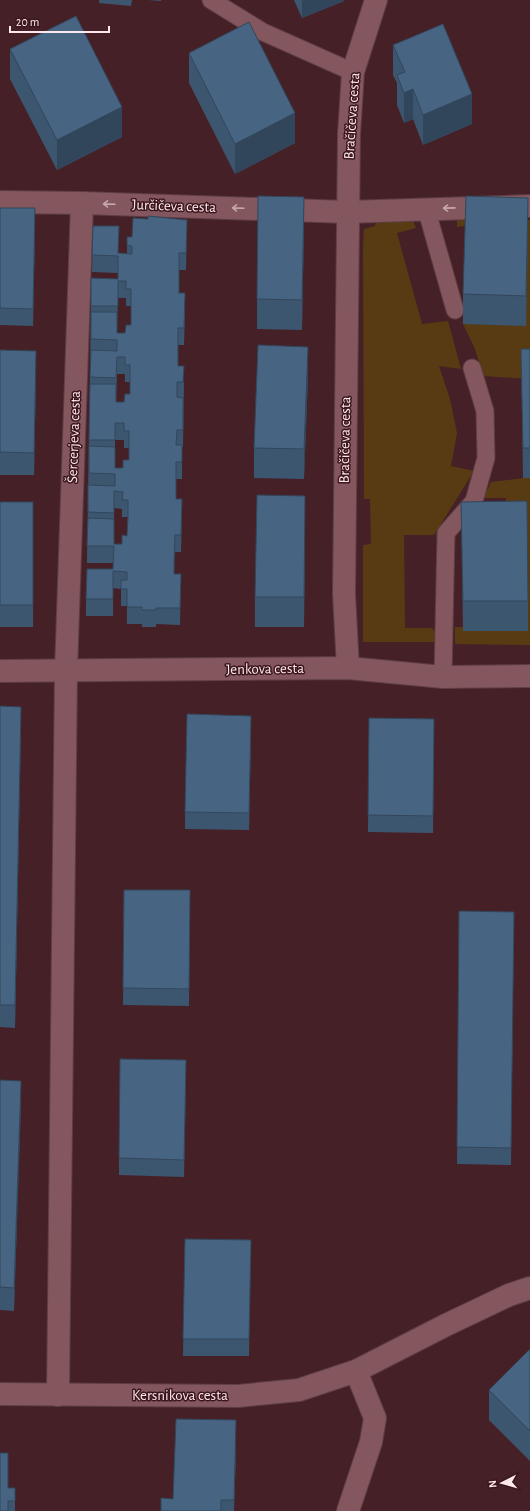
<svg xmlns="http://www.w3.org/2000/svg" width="530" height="1511" font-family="'Alegreya Sans',sans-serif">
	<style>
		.green { fill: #593b13 }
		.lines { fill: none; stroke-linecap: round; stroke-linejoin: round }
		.lane-casing { stroke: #5e3d45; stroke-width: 19 }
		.street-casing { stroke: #5e3d45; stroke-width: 24 }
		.lane { stroke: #83575d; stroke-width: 17 }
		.street { stroke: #83575d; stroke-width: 22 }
		.wall { fill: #3d5670; fill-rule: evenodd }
		.shaded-wall { fill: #32465b }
		.building { fill: #476482; stroke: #32465b }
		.oneway { stroke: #c7a7ab }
		.labels { text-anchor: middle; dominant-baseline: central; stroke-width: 3; stroke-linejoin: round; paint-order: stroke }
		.street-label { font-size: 15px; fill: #fee8eb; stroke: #3b161d }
	</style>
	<rect width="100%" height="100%" fill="#462027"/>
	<!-- green -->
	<g class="green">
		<path d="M377,218H412L416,228L397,233L422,324L448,321L461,369L439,366L450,399L457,433L451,466L474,471L434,535H404L405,628H432L435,633L438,642H363V545L371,544L370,499H364L363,247L364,229L375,226Z"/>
		<path d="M457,219L530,220V379L483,376L475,349L463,324L526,325L466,226L457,227Z"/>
		<path d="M523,478H530V645L455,644V627H463L507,531L506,498H483L491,482Z"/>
	</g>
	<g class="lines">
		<defs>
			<g id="lane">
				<path d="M211,0L263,32L353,72"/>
				<path d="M426,208L455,310"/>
				<path d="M443,677L446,533L474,501L486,458L485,411L472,368"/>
			</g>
			<g id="street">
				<path d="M0,202L82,203L347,212L530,206"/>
				<path d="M348,668L344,594L349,134L353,72L376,0"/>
				<path d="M0,671L348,668L443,677L530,676"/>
				<path d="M0,1394L238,1396L299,1390L356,1371L446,1325L509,1295L530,1288"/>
				<path d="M58,1395L66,671L82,203"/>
				<path d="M348,1511L371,1442L375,1418L356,1371"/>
			</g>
		</defs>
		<!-- lane casing -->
		<use href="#lane" class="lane-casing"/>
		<!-- street casing -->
		<use href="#street" class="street-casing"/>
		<!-- lane -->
		<use href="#lane" class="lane"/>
		<!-- street -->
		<use href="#street" class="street"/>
	</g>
	<!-- wall -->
	<g class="wall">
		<path d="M99,0H132L131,6L99,3Z"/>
		<path d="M148,0H161V1Z"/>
		<path d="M294,0H344V1L302,18Z"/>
		<path d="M393,45L472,124L423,145L413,119L404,123L397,105V83L393,75Z"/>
		<path d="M10,49L122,137L57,170L10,79Z"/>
		<path d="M189,53L295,143L235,174L189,83Z"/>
		<path d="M0,208L35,225L33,326L0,325Z"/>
		<path d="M187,220L186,270H179V293L185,310L184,345H178V366L184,383L183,447H182V479H176V499L182,516L181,552H175L174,574H181L180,625L156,624V627H142V624H127V606H121V589L113,588V616H86V599L113,569V563H87L91,306L118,279V273L92,272L93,226L118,253L127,254V237H132ZM118,298H126V306H131V325L125,333H117ZM117,374H125V382H130V394L124,402H116ZM115,440H124V448H129V460L123,468H115ZM114,508L122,509V517H128L127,536L122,544H114Z"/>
		<path d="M304,227L302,330L257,329V299Z"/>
		<path d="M528,228L526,326L463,324V294Z"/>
		<path d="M521,349H530V478H523Z"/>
		<path d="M0,350L36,373L34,475H0Z"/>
		<path d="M308,376L304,479L254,478V448Z"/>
		<rect x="0" y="502" width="33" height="125"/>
		<path d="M461,502L528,601V631H463Z"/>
		<path d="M305,526L304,627H255V597Z"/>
		<path d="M0,706L21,730L15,1028L0,1027Z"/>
		<path d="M369,718L434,719L433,833L368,832Z"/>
		<path d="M251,733L249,830L185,829V812Z"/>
		<path d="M124,890H190L189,1006L123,1005Z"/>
		<path d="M459,911L514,912L511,1165L457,1164Z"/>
		<path d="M186,1077L184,1177L119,1175V1158Z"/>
		<path d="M0,1080L21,1104L14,1311L0,1310Z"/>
		<path d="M185,1239L251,1240L249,1356H183Z"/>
		<path d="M530,1349V1461L489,1420V1390Z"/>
		<path d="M236,1450L234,1511H161L173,1499Z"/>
		<path d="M8,1488H15V1511H0Z"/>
	</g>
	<!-- shaded-wall -->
	<g class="shaded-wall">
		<path d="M302,0H344V1L302,18Z"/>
		<path d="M413,89V119L404,123V93Z"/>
		<path d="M472,94V124L423,145V115Z"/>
		<path d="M122,107V137L57,170V140Z"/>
		<path d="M295,113V143L235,174V144Z"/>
		<path d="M304,197V227L302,330V300Z"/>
		<path d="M528,198V228L526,326V296Z"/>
		<path d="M35,208V225L33,326V309Z"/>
		<path d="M308,347V376L304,479V449Z"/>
		<path d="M36,351V373L34,475V453Z"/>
		<path d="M305,496V526L304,627V597Z"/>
		<path d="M21,707V730L15,1028V1005Z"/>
		<path d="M251,716V733L249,830V813Z"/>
		<path d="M21,1081V1104L14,1311V1288Z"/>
		<path d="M236,1420V1450L234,1511Z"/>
	</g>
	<!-- building -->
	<g class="building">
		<path d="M76,16L122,107L57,140L10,49Z"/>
		<path d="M249,22L295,113L235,144L189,53Z"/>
		<path d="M443,24L472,94L423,115L413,89L404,93L397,75L405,72L393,45Z"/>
		<path d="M258,196L304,197L302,300L257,299Z"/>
		<path d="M466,196L528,198L526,296L463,294Z"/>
		<path d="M0,208H35L33,309L0,308Z"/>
		<path d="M148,216L187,220L186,253H179V293H185L184,328H178V366H184L183,382H177V397L183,398V430H177L176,445H182V462H176V499H182L181,535H175L174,559V574H181L180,608H156V610H142V607H127V589H121V580H127V572L113,571V599H86L87,569H113L114,546H87L88,518L114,519V544H122V535L127,536L128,516V500H122L123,492L114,491V513L88,512V485L115,486V474L89,473V446L115,447V468H123V460H129V431H124V423H115V440H89L90,384H116V402H124L125,394H130V365H125V357H117L116,378L90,377L91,350L117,351V340L91,339V312H117V333H125L126,325H131V289H126V281H118V306H91V278L118,279V256L92,255L93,226H119L118,253L132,254V246L127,245V237H132L133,218L148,219Z"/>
		<path d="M258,345L308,347L304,449L254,448Z"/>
		<path d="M521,349H530V448H523Z"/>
		<path d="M0,350L36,351L34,453L0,452Z"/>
		<path d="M257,495L305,496L304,597H255Z"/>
		<path d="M527,501L528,601H463L461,502Z"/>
		<rect x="0" y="502" width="33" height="103"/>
		<path d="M0,706L21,707L15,1005H0Z"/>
		<path d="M187,714L251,716L249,813L185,812Z"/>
		<path d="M369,718L434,719L433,816L368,815Z"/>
		<path d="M124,890H190L189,989L123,988Z"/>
		<path d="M459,911L514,912L511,1148L457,1147Z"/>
		<path d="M120,1059L186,1060L184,1160L119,1158Z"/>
		<path d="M0,1080L21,1081L14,1288L0,1287Z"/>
		<path d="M185,1239L251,1240L249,1339H183Z"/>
		<path d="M530,1349V1431L489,1390Z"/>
		<path d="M176,1419L236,1420L234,1500H221V1511H161V1498L173,1499Z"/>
		<path d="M0,1453H8V1488H15V1501H8V1511H0Z"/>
	</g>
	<!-- one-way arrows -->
	<defs><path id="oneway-shaft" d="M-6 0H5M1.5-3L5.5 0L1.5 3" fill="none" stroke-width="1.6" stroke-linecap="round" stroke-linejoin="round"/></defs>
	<g class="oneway">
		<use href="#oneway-shaft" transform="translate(109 204) rotate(-178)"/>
		<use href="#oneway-shaft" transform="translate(238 208) rotate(-178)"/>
		<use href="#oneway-shaft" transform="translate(449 208) rotate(179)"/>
	</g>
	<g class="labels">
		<!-- street labels -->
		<g class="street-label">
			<text transform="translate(352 116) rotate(-86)">Bračičeva cesta</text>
			<text transform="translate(174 206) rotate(2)">Jurčičeva cesta</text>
			<text transform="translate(74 437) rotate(-88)">Šercerjeva cesta</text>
			<text transform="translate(345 440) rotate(-89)">Bračičeva cesta</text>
			<text transform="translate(265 669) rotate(-1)">Jenkova cesta</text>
			<text x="180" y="1395">Kersnikova cesta</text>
		</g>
	</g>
	<!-- north arrow -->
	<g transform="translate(502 1483) rotate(264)" stroke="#3b161d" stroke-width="3" paint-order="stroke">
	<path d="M0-3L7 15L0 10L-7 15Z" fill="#fee8eb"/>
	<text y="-6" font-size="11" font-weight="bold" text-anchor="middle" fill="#fee8eb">N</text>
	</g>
	<!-- scale -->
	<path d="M10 26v6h99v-6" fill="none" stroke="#fee8eb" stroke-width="2"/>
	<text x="16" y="26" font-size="12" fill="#fee8eb" stroke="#3b161d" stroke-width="3" paint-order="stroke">20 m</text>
</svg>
